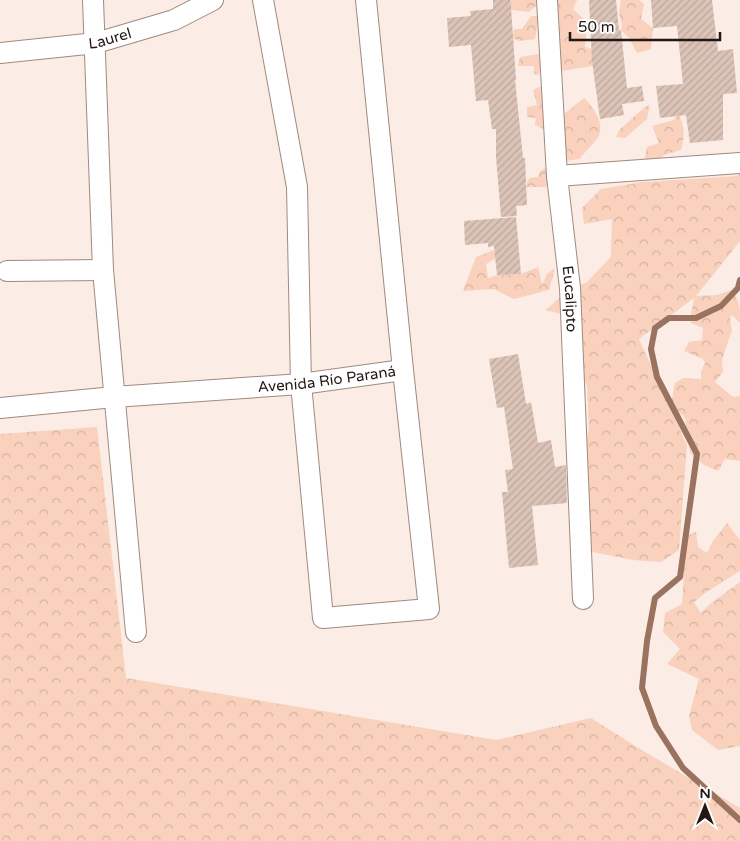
<svg xmlns="http://www.w3.org/2000/svg" width="740" height="841" font-family="'Varela Round',sans-serif">
	<style>
		.forest { fill: url(#forest-crowns) }
		.lines { fill: none; stroke-linecap: round; stroke-linejoin: round }
		.stream { stroke: #997360; stroke-width: 6 }
		.building { fill: url(#building-hatch) }
		.street-casing { stroke: #a08a7f; stroke-width: 22 }
		.street { stroke: #fff; stroke-width: 20 }
		.labels { text-anchor: middle; dominant-baseline: central; stroke-width: 4; stroke-linejoin: round; paint-order: stroke }
		.street-label { font-size: 15px; fill: #211814; stroke: #fdfdfd }
	</style>
	<defs>
		<pattern id="forest-crowns" width="20" height="18" patternUnits="userSpaceOnUse" patternTransform="scale(1.25)"><rect width="20" height="18" fill="#f9d1bd"/><path d="M2 6a3 3 0 1 1 6 0M12 15a3 3 0 1 1 6 0" fill="none" stroke="#d5b3a2"/></pattern>
		<pattern id="building-hatch" width="6" height="6" patternUnits="userSpaceOnUse" patternTransform="scale(1.25)"><rect width="6" height="6" fill="#dbc3b7"/><path d="M-1 1l2-2M0 6l6-6M5 7l2-2" fill="none" stroke="#bca79c"/></pattern>
	</defs>
	<rect width="100%" height="100%" fill="#fbece5"/>
	<!-- forest -->
	<g class="forest">
		<path d="M502,0H537L536,6L529,12L504,9Z"/>
		<path d="M554,0H577L573,9L587,22L585,47L600,51L598,65L555,72Z"/>
		<path d="M621,0H639L644,4L641,19L653,28L651,49L637,53L629,38L621,30L622,25L619,12Z"/>
		<path d="M531,16H539L535,39L519,41L513,38L514,29H522Z"/>
		<path d="M539,54L542,61L539,75L534,74V66H518L520,57Z"/>
		<path d="M545,86L546,126L543,129L535,125L536,118L527,117V107L537,105L533,90L539,87Z"/>
		<path d="M584,98C593,107 606,124 598,137C593,145 585,151 580,159L565,161L559,118Z"/>
		<path d="M650,105L647,119L625,138L616,137L620,129L645,107Z"/>
		<path d="M677,112C685,125 685,135 681,150L664,155L653,169L644,162L647,147L659,143L652,126L674,120Z"/>
		<path d="M548,167V183L546,187H527V182L530,178L538,177L540,171Z"/>
		<path d="M740,173V241L696,296L717,295L732,290C740,300 740,311 740,323L732,315L730,318L732,331L728,341L722,360L723,372L715,382L733,397L740,396V461L725,459L718,471L704,465L690,453L685,418L671,404L675,383L683,378L701,379V372L705,363L703,359L684,351L689,342L702,340L703,328L691,323V314L694,298L639,339L687,445L679,550L661,562L633,560L582,550L577,527L590,502L582,460L589,429L587,387L578,360L581,319L546,310L570,288L586,283L611,257L612,219L584,224L582,208L601,189L643,182L737,176Z"/>
		<path d="M494,250L501,255L486,264L488,278L497,275L521,274L538,267L542,284L547,274L555,268L549,290L514,299L494,289L463,291L476,257Z"/>
		<path d="M97,427L126,678L496,740L591,718L635,746L740,808V841H0V434Z"/>
		<path d="M727,523L740,540V571L705,593L694,602L701,613L710,604L740,582V746L718,750L692,730L689,716L699,679L667,664L680,649L663,632L665,613L682,604L686,536L696,532L698,547L707,553L713,541Z"/>
	</g>
	<g class="lines">
		<!-- stream -->
		<path class="stream" d="M740,280L738,288L721,306L696,318H669L655,328L651,349L657,377L697,454L680,577L655,598L647,641L642,688L656,726L683,768L740,820"/>
	</g>
	<!-- building -->
	<g class="building">
		<path d="M493,0H510L511,7L516,80H515L523,158H525L527,205L516,206L517,216L501,217L496,157V129H492L488,100L476,101L471,45L449,47L447,18L471,16L470,11L493,9Z"/>
		<path d="M589,0H616L619,30H621L627,88L642,86L644,101L622,104L624,115L600,119L592,61Z"/>
		<path d="M651,0H712L718,51L733,49L737,93L723,94V140L690,143L686,115L660,118L656,86L683,84L677,26L653,28Z"/>
		<path d="M516,217L521,274L497,275L494,246L488,247V243L465,245L464,221Z"/>
		<path d="M518,354L526,404L531,402L538,443L551,440L555,467L566,465L567,503L532,506L538,565L509,568L502,492H508L505,470L513,469L504,407L497,408L489,359Z"/>
	</g>
	<g class="lines">
		<defs>
			<g id="street">
				<path d="M93,0L103,270L136,632"/>
				<path d="M263,0L297,187L301,384L323,618L429,609L403,370L366,0"/>
				<path id="s1" d="M547,0L557,176L570,288L583,599"/>
				<path id="s2" d="M0,53L96,43L174,20L213,0"/>
				<path d="M557,176L740,163"/>
				<path d="M7,271L103,270"/>
				<path id="s3" d="M0,408L114,397L301,384L403,370"/>
			</g>
		</defs>
		<!-- street casing -->
		<use href="#street" class="street-casing"/>
		<!-- street -->
		<use href="#street" class="street"/>
	</g>
	<g class="labels">
		<!-- street labels -->
		<g class="street-label">
			<text stroke="none"><textPath href="#s2" startOffset="111">Laurel</textPath></text>
			<text stroke="none"><textPath href="#s1" startOffset="300">Eucalipto</textPath></text>
			<text stroke="none"><textPath href="#s3" startOffset="328">Avenida Río Paraná</textPath></text>
		</g>
	</g>
	<!-- north arrow -->
	<g transform="translate(705 806)" stroke="#fdfdfd" stroke-width="4" paint-order="stroke">
	<path d="M0-4L9 19L0 12L-9 19Z" fill="#211814"/>
	<text y="-8" font-size="14" font-weight="bold" text-anchor="middle" fill="#211814">N</text>
	</g>
	<!-- scale -->
	<path d="M570 32v8h150v-8" fill="none" stroke="#211814" stroke-width="2.5"/>
	<text x="578" y="32" font-size="15" fill="#211814" stroke="#fdfdfd" stroke-width="4" paint-order="stroke">50 m</text>
</svg>
